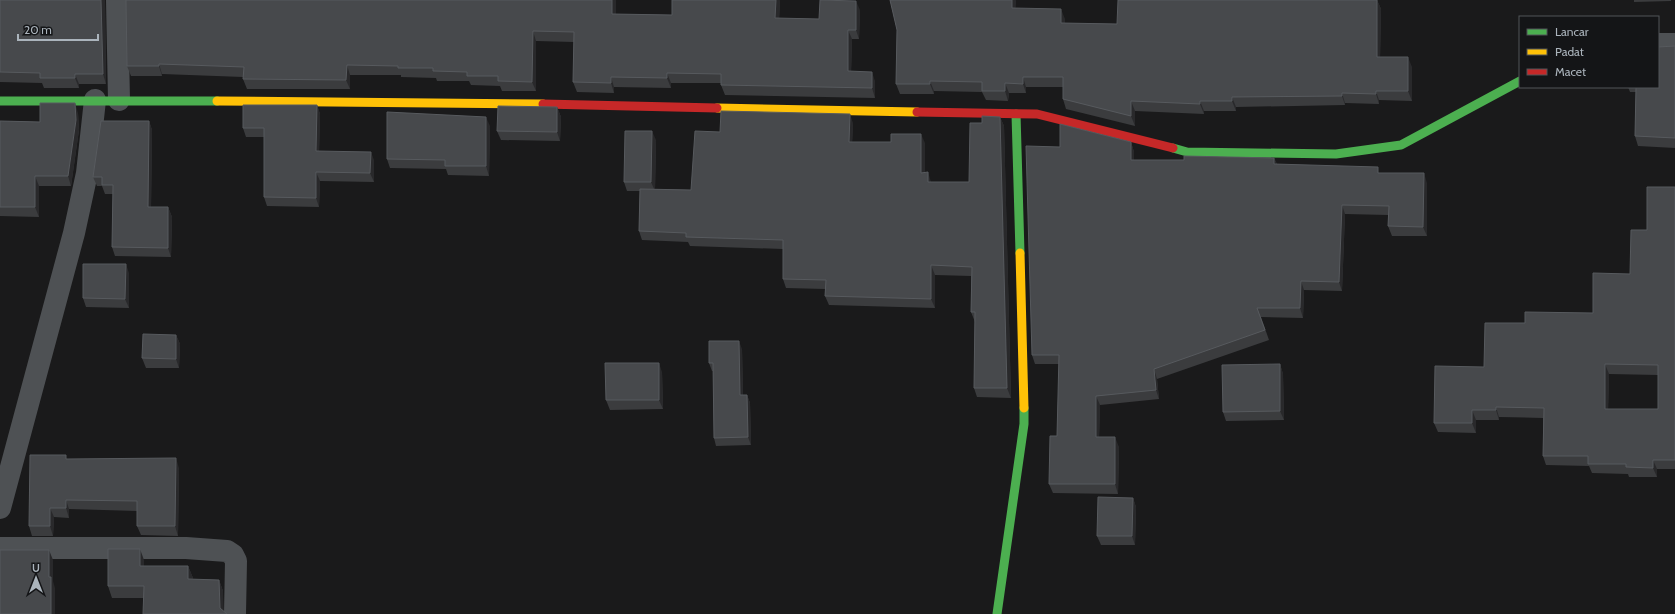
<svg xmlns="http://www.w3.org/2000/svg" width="1675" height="614" font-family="Cabin,sans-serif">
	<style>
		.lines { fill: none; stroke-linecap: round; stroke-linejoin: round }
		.street { stroke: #4e5154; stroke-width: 22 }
		.fast { stroke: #4caf50; stroke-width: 9 }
		.slow { stroke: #ffc107; stroke-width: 9 }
		.jam { stroke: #c62828; stroke-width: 9 }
		.wall { fill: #3b3c3e; fill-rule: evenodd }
		.shaded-wall { fill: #29292b }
		.building { fill: #47494c; stroke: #575a5e; fill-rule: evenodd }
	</style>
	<rect width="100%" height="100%" fill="#1a1a1b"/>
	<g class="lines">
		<!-- street -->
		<g class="street">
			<path d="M117,0L119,100"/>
			<path d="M1658,44H1675"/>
			<path d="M0,508L74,233L87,173L95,100"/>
			<path d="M0,548H186L227,551L233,555L236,561L235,614"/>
		</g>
		<!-- fast -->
		<g class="fast">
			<path d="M0,101H217"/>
			<path d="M1016,114L1020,253"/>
			<path d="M1173,148L1187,152L1336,154L1401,145L1520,81"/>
			<path d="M997,614L1024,424V408"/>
		</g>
		<!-- slow -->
		<g class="slow">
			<path d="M217,101L543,104"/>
			<path d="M717,108L917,112"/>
			<path d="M1020,253L1024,408"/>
		</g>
		<!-- jam -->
		<g class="jam">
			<path d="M543,104L717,108"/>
			<path d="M917,112L1037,114L1173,148"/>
		</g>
	</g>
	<!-- wall -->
	<g class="wall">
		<path d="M0,0H105L106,84H79V88H44L42,83L0,82Z"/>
		<path d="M126,0H616V14L672,15V0H780L779,18L819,19L860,10L859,39H852L851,71L875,81V98L725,95L721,85V83H671V88L614,87V93L577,92L573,82L574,42L536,41V91H502L500,86L471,85L469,81H437L436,78L401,77V75H350V89H247L243,79V77L162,74V76H131L127,66Z"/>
		<path d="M890,0H1016L1015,8L1065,19V23L1117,24L1377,0L1381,9L1380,57L1412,67V101L1379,100V104L1345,103V105L1236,107V111H1204V114L1135,111V126L1066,109L1063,99V87H1026V93H1009L1008,101L986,100L982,92L934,91V94H900L896,84L897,30Z"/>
		<path d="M1634,0H1671V1L1634,2Z"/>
		<path d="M1675,46V148L1638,146L1635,136L1636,92H1630L1628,87H1658Z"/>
		<path d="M317,105L320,114L319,151L374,160V182L320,181L319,207L267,206L264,197V137H246L243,128Z"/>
		<path d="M557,107L561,117L560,141L501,140L497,131Z"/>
		<path d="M78,113L79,130L71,186H39V217L0,216V121L40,122Z"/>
		<path d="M1000,117L1004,126L1011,398L977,397L974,388L975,322L971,312V276L935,275V308L829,305L825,296V289L786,288L783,279V249L690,246L688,242L642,240L639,231L640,191H627L624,182L656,140L655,189L691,190L720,132L853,123L852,142L925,143V173L931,182H969L982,123Z"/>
		<path d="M149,121L152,130L151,207H168L172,217L171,257L115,256L112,247L113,194H105L102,186H97L93,177Z"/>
		<path d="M490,126L489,176L448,175L446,169L390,168L387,159Z"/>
		<path d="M1131,142L1134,152V160H1184L1274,158L1277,164L1380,173L1427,183V236H1392L1388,226V215L1345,214L1342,291L1304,290L1303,318L1261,317L1269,340L1157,379L1159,399L1100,405L1099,437L1119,447L1118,494L1053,493L1049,484L1057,436L1059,364H1035L1032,355L1060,147Z"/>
		<path d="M1675,187V469H1657V477H1629L1628,474L1592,473L1589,466L1546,465L1543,456V418L1499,417V420H1476V433L1438,432L1434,423L1484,367L1525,323L1593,313L1630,274L1647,230ZM1609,374L1658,375V409H1608Z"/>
		<path d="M129,273V308L86,307L83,298Z"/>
		<path d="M176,335L180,344L179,368H146L142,358Z"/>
		<path d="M742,349L743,395H747L750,403L751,445L716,446L714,438L713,371H712L709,363Z"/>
		<path d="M1280,364L1283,374L1284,420L1226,421L1223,412Z"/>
		<path d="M662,372L663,409L610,410L606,400Z"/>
		<path d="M68,459L179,468L178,536L141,535L137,526V511L69,509V518L54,517L53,536H32L29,526Z"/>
		<path d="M1133,498L1136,507L1135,545H1101L1097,536Z"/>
		<path d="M144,560V566H188L193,578V579L219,580L223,591L143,598H112L108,586Z"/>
	</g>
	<!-- shaded-wall -->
	<g class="shaded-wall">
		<path d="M101,0H105L106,84L103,74Z"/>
		<path d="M612,0H616V24L612,14Z"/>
		<path d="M776,0H780L779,28L775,18Z"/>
		<path d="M1012,0H1016L1015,18L1012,8Z"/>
		<path d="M1377,0L1381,9L1380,66L1377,57Z"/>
		<path d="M856,1L860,10L859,39L856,30Z"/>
		<path d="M1061,9L1065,19V33L1061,23Z"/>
		<path d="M848,30L852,39L851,81L848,71Z"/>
		<path d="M533,31L536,41V91L532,82Z"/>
		<path d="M1408,57L1412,67V101L1408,91Z"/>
		<path d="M159,64L162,74V76L159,66Z"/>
		<path d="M347,65L350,75V89L346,80Z"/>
		<path d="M872,72L875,81V98L872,88Z"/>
		<path d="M667,73L671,83V88L667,78Z"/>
		<path d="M75,74L79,84V88L75,78Z"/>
		<path d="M611,77L614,87V93L611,83Z"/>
		<path d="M1023,77L1026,87V93L1023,84Z"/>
		<path d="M930,81L934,91V94L930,84Z"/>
		<path d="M1005,83L1009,93L1008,101L1005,91Z"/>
		<path d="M1376,91L1379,100V104L1376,94Z"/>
		<path d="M1342,93L1345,103V105L1342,96Z"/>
		<path d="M1232,97L1236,107V111L1232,101Z"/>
		<path d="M1131,101L1135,111V126L1131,116Z"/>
		<path d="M1200,101L1204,111V114L1200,104Z"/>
		<path d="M75,103L78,113L79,130L71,186L68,176Z"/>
		<path d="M317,105L320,114L319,160L316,151Z"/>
		<path d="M557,107L561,117L560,141L557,132Z"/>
		<path d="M850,114L853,123L852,151L849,142Z"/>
		<path d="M486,117L490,126L489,176L486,166Z"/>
		<path d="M1000,117L1004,126L1011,398L1007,388Z"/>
		<path d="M149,121L152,130L151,216L148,207Z"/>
		<path d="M652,131L656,140L655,191L651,182Z"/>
		<path d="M921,134L925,143V182L921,173Z"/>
		<path d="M1131,142L1134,152V169L1131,160Z"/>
		<path d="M371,152L374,160V182L370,173Z"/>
		<path d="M1274,158L1278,167L1274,164Z"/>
		<path d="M316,172L320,181L319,207L316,198Z"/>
		<path d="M928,172L931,182L932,191L928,182Z"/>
		<path d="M1424,173L1427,183V236L1423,227Z"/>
		<path d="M35,176L39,186V217L35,207Z"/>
		<path d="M1342,205L1345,214L1342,291L1339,282Z"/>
		<path d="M168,207L172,217L171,257L168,248Z"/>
		<path d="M126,264L129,273V308L125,299Z"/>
		<path d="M931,265L935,275V308L931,299Z"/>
		<path d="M1301,281L1304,290L1303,318L1300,308Z"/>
		<path d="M176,335L180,344L179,368L176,359Z"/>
		<path d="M739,341L742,349L743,403L740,395Z"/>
		<path d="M659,363L662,372L663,409L659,400Z"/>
		<path d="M1280,364L1283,374L1284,420L1280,411Z"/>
		<path d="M1605,364L1609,374L1608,418L1605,409Z"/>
		<path d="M1154,369L1157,379L1159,399L1156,390Z"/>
		<path d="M747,395L750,403L751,445L748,437Z"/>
		<path d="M1096,396L1100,405L1099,446L1096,437Z"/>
		<path d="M1496,407L1499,417V420L1496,410Z"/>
		<path d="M1472,410L1476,420V433L1472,423Z"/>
		<path d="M1115,437L1119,447L1118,494L1115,484Z"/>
		<path d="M176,458L179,468L178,536L175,526Z"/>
		<path d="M1653,460L1657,469V477L1653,468Z"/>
		<path d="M1133,498L1136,507L1135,545L1132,536Z"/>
		<path d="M66,500L69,509V518L66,508Z"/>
		<path d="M50,508L54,517L53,536L50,526Z"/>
		<path d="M140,549L144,560V577L140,566Z"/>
		<path d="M49,550L53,560V581L55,588V614H51L49,577Z"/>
		<path d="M188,566L193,578L192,591L188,579Z"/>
		<path d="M219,580L223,591L224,614L220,608Z"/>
	</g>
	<!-- building -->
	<g class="building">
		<path d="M0,0H101L103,74H75V78H40V73L0,72Z"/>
		<path d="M126,0H612V14L672,15V0H776L775,18L819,19L820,0L856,1V30H848V71L872,72V88L721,85V74L667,73V78L611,77V83L573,82L574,32L533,31L532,82L498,81V76H467V72L433,71V68H398V66L347,65L346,80L243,79L244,67L159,64V66H127Z"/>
		<path d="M890,0H1012V8L1061,9V23L1117,24L1118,0H1377V57H1408V91H1376V94L1342,93V96L1232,97V101H1200V104L1131,101V116L1063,99V77H1023V84L1005,83V91H982V82L930,81V84H896L897,30Z"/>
		<path d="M1675,46V138L1635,136L1636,87H1658V47Z"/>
		<path d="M40,103H75L76,120L68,176H35V207H0V121L40,122Z"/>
		<path d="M243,105H317L316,151L371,152L370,173L316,172V198L264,197V128H243Z"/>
		<path d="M498,106L557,107V132L497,131Z"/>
		<path d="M721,111L850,114L849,142H891V134H921V173L928,172V182H969L970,123H982V116L1000,117L1007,388H974L975,312H971L972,267L931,265V299L825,296L826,280L783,279V240L686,237V233L639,231L640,189L691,190L695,131L720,132Z"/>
		<path d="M387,112L486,117V166H445V160L387,159Z"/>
		<path d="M101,121H149L148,207H168V248L112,247L113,185H102V177H93Z"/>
		<path d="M1060,124L1131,142V160H1184V156L1274,158V164L1378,167V173H1424L1423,227L1388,226L1389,206L1342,205L1339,282L1301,281L1300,308H1257L1265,330L1154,369L1156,390L1096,396V437H1115V484H1049L1050,436H1057L1059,355H1032L1026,146L1060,147Z"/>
		<path d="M625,131H652L651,182H624Z"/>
		<path d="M1647,187H1675V460H1653V468L1626,467V464H1588V456H1543L1544,408L1496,407V410H1472V423H1434L1435,366L1484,367L1485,323H1525V312L1593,313V273L1630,274L1631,230H1647ZM1605,364L1658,365V409H1605Z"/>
		<path d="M83,264H126L125,299L83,298Z"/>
		<path d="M143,334L176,335V359L142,358Z"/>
		<path d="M709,341H739L740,395H747L748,437L714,438L713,363H709Z"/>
		<path d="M605,363H659V400H606Z"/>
		<path d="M1280,364V411L1223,412L1222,365Z"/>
		<path d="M30,455H66V459L176,458L175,526H137V501L66,500V508H50V526H29Z"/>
		<path d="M1098,497L1133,498L1132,536H1097Z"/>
		<path d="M108,549H140V566H188V579L219,580L220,608L227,614H143L144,586H108Z"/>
		<path d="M0,550H49V577H51V614H0Z"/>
	</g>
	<!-- legend -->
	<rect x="1519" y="16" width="140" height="72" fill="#141517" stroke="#505559"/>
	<rect x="1527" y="29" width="20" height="6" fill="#4caf50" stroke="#505559"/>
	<text x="1555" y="36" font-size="12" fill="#abb4bc">Lancar</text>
	<rect x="1527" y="49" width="20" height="6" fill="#ffc107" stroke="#505559"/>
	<text x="1555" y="56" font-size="12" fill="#abb4bc">Padat</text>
	<rect x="1527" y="69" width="20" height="6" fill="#c62828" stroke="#505559"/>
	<text x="1555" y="76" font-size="12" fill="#abb4bc">Macet</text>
	<!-- north arrow -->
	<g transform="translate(36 578)" stroke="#141517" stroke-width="3" paint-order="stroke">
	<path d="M0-3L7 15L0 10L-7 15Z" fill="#abb4bc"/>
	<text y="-6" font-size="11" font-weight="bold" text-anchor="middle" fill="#abb4bc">U</text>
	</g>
	<!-- scale -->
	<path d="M18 34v6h80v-6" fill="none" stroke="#abb4bc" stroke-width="2"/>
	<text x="24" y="34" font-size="12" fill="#abb4bc" stroke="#141517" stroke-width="3" paint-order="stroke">20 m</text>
</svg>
